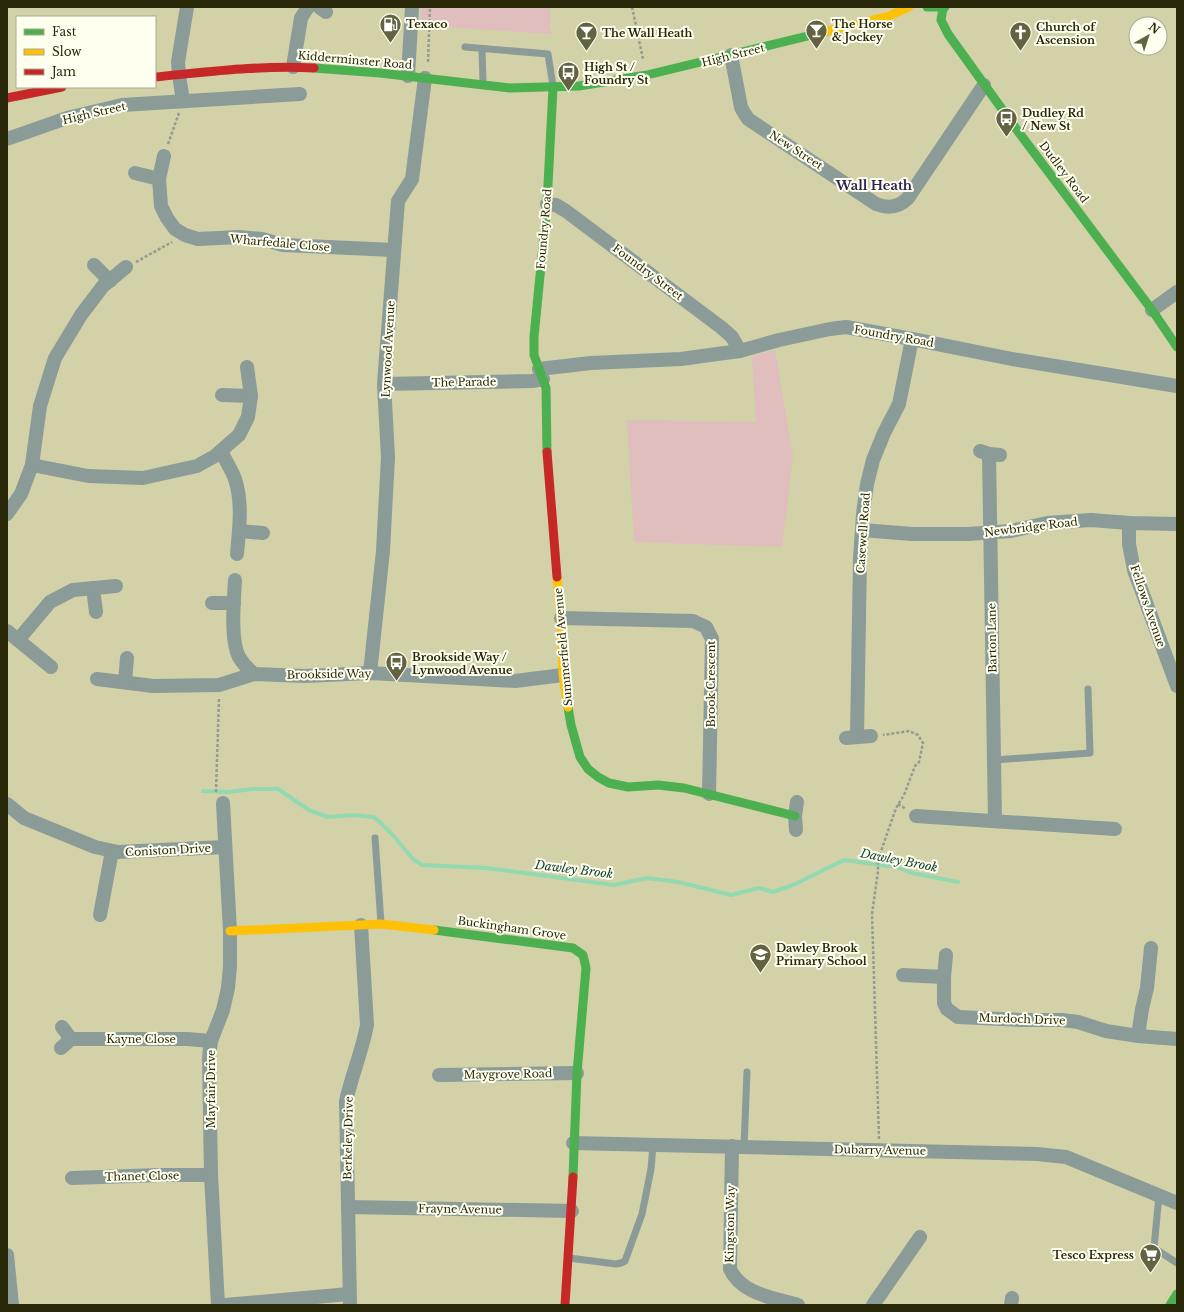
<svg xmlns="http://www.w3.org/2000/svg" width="1184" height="1312" font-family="'Libre Baskerville',serif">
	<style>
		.green { fill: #e0bebd }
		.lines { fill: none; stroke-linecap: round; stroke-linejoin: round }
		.stream { stroke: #92d9b1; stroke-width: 4 }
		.path { stroke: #939c8f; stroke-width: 2.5; stroke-dasharray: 3 2; stroke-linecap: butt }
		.lane { stroke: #8b9b97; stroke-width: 7 }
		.street { stroke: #8b9b97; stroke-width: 14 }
		.fast { stroke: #4caf50; stroke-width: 9 }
		.slow { stroke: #ffc107; stroke-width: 9 }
		.jam { stroke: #c62828; stroke-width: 9 }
		.labels { text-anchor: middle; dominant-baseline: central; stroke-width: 4; stroke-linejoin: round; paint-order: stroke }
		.poi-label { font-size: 11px; font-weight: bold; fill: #292809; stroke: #fffff0; text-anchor: start }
		.street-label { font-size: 11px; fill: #292809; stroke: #fffff0 }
		.water-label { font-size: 12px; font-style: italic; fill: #0e3c2c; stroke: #fffff0 }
		.quarter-label { font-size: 13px; font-weight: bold; fill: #291f59; stroke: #fffff0 }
	</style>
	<rect width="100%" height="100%" fill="#d2d1a8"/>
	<!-- green -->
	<g class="green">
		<path d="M422,7H550V27L552,34L419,25Z"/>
		<path d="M775,350L793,456L782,547L634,542L627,420L756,422L752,356Z"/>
	</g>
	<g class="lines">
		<!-- stream -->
		<path class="stream" d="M203,791L228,792L253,789H278L309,810L328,817L353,815L374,817L391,833L413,859L422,865L487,868L614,885L647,878L678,882L731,895L759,888L773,892L793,885L844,860L896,867L912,873L958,882"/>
		<!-- path -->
		<g class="path">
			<path d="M632,7L643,59"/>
			<path d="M428,62L430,7"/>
			<path d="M168,144L179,113"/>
			<path d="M136,262L172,242"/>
			<path d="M216,792L219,698"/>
			<path d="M898,804L906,809"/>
			<path d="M879,1139L872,914L878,871V860L896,808L904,795L915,766L919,762L923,743L918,735L909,731L883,735"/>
		</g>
		<!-- lane -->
		<g class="lane">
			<path d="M465,47L548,54L553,86"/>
			<path d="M482,49L483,82"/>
			<path d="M994,760L1090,753L1088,689"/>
			<path d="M375,838L381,923"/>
			<path d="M744,1147L747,1072"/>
			<path d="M1159,1195L1154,1248L1177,1263"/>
			<path d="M569,1258L616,1264L621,1263L625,1261L642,1214L651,1169L653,1145"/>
		</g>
		<!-- street -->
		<g class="street">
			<path d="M319,7L326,12"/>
			<path d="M731,55L741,107L743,111L748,119L876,204C889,209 899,207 908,198L984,85"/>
			<path d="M293,67L301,18L308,7"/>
			<path d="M408,76L412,7"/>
			<path d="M183,101L179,75L178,62L187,7"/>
			<path d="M7,139L67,118L122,105L300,94"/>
			<path d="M164,156L159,179L161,206L167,218L175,229L185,235L198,239L239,237L262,239L283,245L394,250"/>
			<path d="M135,173L159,179"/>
			<path d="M547,204L556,205L566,211L722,328L732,337L740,351"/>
			<path d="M94,265L110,281"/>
			<path d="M1152,310L1177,292"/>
			<path d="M539,369L591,363L681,359L717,354L740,351L779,340L830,329L846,327L912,339L1012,359L1177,386"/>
			<path d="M384,384L532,381L543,379"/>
			<path d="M222,395L251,396"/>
			<path d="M221,451C225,460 232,470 235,479C243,504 239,529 237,554"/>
			<path d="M980,451L989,454L1000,455"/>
			<path d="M989,454L995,821"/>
			<path d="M32,465L88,476L143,478L197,466L215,456L239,435L248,417L251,396L247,367"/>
			<path d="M7,514L21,494L32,465L40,406L55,358L81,315L103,286L126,267"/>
			<path d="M1129,523V544L1134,570L1177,686"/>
			<path d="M862,530L912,534H968L1011,531L1047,523L1091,520L1129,523L1177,524"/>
			<path d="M239,531L263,533"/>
			<path d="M235,580C234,600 230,640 239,657C243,664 248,669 254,674"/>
			<path d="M93,588L96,612"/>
			<path d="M212,603H234"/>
			<path d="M561,618L693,621L706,627L712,639L709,794"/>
			<path d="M7,631L51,667"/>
			<path d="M18,640L50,602L73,590L116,586"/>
			<path d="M370,673L383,551L388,457L384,384L398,201L412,179L425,78"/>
			<path d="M97,679L153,686L219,685L254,674L305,676L370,673L515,681L563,675"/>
			<path d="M125,682L127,658"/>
			<path d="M857,736L860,558L863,514L867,484L873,460L884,433L899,404L912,339"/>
			<path d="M846,738L871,736"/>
			<path d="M7,804L24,818L95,847L118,852L225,847"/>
			<path d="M916,816L1115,829"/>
			<path d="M796,830L795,816L797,802"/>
			<path d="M100,915L112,851"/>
			<path d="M946,955L944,977V1003L947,1009L958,1017L1021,1020H1062L1078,1022L1106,1031L1138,1036L1177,1039"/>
			<path d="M903,975L944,977"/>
			<path d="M1138,1036L1142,1009L1147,988L1151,948"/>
			<path d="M71,1039H187L211,1041"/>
			<path d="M61,1048L71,1039L62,1027"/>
			<path d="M439,1075L577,1073"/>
			<path d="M573,1143L1037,1154L1066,1157L1177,1203"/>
			<path d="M732,1146L730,1269C741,1294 774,1298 798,1305"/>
			<path d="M72,1178L159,1175H211"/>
			<path d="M348,1207L572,1211"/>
			<path d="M7,1255L12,1305"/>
			<path d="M218,1305L211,1175L209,1057L211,1041L223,1010L228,988L230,966V931L223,803"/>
			<path d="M225,1305L349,1294"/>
			<path d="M350,1305L346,1101C352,1075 362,1051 367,1025L361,925"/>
			<path d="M873,1305L920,1237"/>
			<path d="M1011,1305L1012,1298"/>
		</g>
		<!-- fast -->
		<g class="fast">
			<path d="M927,7H945"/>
			<path d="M943,8L941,20L948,34L1020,134L1152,310L1177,347"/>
			<path d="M314,68L380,73L510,88L579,86L647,75L828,31"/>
			<path d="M547,452L546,388L534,355V337L547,204L553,88"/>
			<path d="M568,707L571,725L580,757L588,769L598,777L609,783L628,787L658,785L684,788L795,816"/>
			<path d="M434,930L573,948L583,955L586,968L577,1073L573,1177"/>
			<path d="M1170,1305L1177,1294"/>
		</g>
		<!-- slow -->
		<g class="slow">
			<path d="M828,31L889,16L909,7"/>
			<path d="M557,577L561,618L563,675L568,707"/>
			<path d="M230,931L381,924L434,930"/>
		</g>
		<!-- jam -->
		<g class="jam">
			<path d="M155,77C208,72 261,65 314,68"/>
			<path d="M7,98L62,87"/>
			<path d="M547,452L557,577"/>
			<path d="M565,1305L573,1177"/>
		</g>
	</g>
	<!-- icons -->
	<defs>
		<symbol id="fuel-pin" viewBox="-11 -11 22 30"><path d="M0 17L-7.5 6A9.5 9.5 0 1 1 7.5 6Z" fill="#646341" stroke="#fffff0"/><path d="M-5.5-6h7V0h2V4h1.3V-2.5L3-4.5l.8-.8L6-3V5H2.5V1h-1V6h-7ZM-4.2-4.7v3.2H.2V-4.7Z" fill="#fff"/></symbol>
		<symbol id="bar-pin" viewBox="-11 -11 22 30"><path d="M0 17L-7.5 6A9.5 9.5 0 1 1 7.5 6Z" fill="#646341" stroke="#fffff0"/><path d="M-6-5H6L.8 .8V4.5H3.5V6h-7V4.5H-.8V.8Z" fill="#fff"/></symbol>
		<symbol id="church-pin" viewBox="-11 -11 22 30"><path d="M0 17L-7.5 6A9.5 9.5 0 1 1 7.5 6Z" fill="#646341" stroke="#fffff0"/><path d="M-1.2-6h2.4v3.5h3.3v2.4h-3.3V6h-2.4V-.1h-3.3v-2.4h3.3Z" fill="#fff"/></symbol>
		<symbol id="bus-pin" viewBox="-11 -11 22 30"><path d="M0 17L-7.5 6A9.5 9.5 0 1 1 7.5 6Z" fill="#646341" stroke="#fffff0"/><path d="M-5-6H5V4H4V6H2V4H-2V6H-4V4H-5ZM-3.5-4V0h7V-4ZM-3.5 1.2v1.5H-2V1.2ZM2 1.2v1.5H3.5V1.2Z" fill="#fff"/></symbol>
		<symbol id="school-pin" viewBox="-11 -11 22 30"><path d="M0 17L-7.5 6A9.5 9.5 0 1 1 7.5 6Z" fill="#646341" stroke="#fffff0"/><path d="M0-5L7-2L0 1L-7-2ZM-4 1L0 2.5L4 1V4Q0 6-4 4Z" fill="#fff"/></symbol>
		<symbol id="supermarket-pin" viewBox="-11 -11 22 30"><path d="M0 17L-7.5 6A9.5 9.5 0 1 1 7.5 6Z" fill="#646341" stroke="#fffff0"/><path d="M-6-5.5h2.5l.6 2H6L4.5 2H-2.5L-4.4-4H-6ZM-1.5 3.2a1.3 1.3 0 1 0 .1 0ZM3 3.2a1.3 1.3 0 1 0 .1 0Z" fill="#fff"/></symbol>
	</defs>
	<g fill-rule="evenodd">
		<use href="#fuel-pin" x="378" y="12" width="25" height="34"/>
		<use href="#bar-pin" x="804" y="18" width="25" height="34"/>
		<use href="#bar-pin" x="574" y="20" width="25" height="34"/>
		<use href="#church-pin" x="1008" y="20" width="25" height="34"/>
		<use href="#bus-pin" x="556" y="60" width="25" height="34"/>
		<use href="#bus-pin" x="994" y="106" width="25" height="34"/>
		<use href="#bus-pin" x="384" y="650" width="25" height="34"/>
		<use href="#school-pin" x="748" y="942" width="25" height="34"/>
		<use href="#supermarket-pin" x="1138" y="1242" width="25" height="34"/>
	</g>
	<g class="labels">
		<!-- poi labels -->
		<g class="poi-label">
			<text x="406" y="24">Texaco</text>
			<text x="832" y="24">The Horse<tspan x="832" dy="13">&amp; Jockey</tspan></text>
			<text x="1036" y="27">Church of<tspan x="1036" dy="13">Ascension</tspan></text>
			<text x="602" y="33">The Wall Heath</text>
			<text x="584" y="67">High St /<tspan x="584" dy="13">Foundry St</tspan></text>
			<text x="1022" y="113">Dudley Rd<tspan x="1022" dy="13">/ New St</tspan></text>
			<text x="412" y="657">Brookside Way /<tspan x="412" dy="13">Lynwood Avenue</tspan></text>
			<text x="776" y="948">Dawley Brook<tspan x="776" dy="13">Primary School</tspan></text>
			<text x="1134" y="1255" text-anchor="end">Tesco Express</text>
		</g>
		<!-- street labels -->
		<g class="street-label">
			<text transform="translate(733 55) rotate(-14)">High Street</text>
			<text transform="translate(355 60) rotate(5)">Kidderminster Road</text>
			<text transform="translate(94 113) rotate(-13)">High Street</text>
			<text transform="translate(796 150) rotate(33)">New Street</text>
			<text transform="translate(1064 172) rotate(53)">Dudley Road</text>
			<text transform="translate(544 229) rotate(-85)">Foundry Road</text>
			<text transform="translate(280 243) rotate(5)">Wharfedale Close</text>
			<text transform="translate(648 272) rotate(37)">Foundry Street</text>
			<text transform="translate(894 336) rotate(10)">Foundry Road</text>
			<text transform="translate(388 349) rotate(-87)">Lynwood Avenue</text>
			<text transform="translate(464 382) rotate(-1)">The Parade</text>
			<text transform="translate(1031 527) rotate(-7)">Newbridge Road</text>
			<text transform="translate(863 533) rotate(-86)">Casewell Road</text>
			<text transform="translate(1148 606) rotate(71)">Fellows Avenue</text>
			<text transform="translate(992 638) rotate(-91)">Barton Lane</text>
			<text transform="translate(563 647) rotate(-95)">Summerfield Avenue</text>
			<text transform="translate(329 674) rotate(-1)">Brookside Way</text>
			<text transform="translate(711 684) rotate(-90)">Brook Crescent</text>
			<text transform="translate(168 850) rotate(-3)">Coniston Drive</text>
			<text transform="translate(512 928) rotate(8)">Buckingham Grove</text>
			<text transform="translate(1022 1019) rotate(2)">Murdoch Drive</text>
			<text x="141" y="1039">Kayne Close</text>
			<text transform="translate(508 1074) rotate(-1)">Maygrove Road</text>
			<text transform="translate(211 1089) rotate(-90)">Mayfair Drive</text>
			<text transform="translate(348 1138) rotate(-89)">Berkeley Drive</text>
			<text transform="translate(880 1150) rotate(1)">Dubarry Avenue</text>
			<text transform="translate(142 1176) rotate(-1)">Thanet Close</text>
			<text transform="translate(460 1209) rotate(1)">Frayne Avenue</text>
			<text transform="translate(730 1224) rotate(-89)">Kingston Way</text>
		</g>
		<!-- water labels -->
		<g class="water-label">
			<text transform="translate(899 860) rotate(11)">Dawley Brook</text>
			<text transform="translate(574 869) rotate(7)">Dawley Brook</text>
		</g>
		<!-- quarter labels -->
		<g class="quarter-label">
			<text x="874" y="185">Wall Heath</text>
		</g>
	</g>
	<!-- border -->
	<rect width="1184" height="1312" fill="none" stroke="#292809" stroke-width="16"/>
	<!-- legend -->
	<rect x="16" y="16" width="140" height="72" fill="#fffff0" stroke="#a9a994"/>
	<rect x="24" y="29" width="20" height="6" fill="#4caf50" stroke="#a9a994"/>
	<text x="52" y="36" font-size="12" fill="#292809">Fast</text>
	<rect x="24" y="49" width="20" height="6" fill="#ffc107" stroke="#a9a994"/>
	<text x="52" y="56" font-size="12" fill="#292809">Slow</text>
	<rect x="24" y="69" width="20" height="6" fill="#c62828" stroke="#a9a994"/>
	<text x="52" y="76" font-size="12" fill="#292809">Jam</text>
	<!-- north arrow -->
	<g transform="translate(1148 36) rotate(39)"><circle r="19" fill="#fffff0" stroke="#a9a994"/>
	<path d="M0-3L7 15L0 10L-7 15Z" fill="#646341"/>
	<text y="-6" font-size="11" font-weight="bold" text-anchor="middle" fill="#292809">N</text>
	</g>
</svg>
